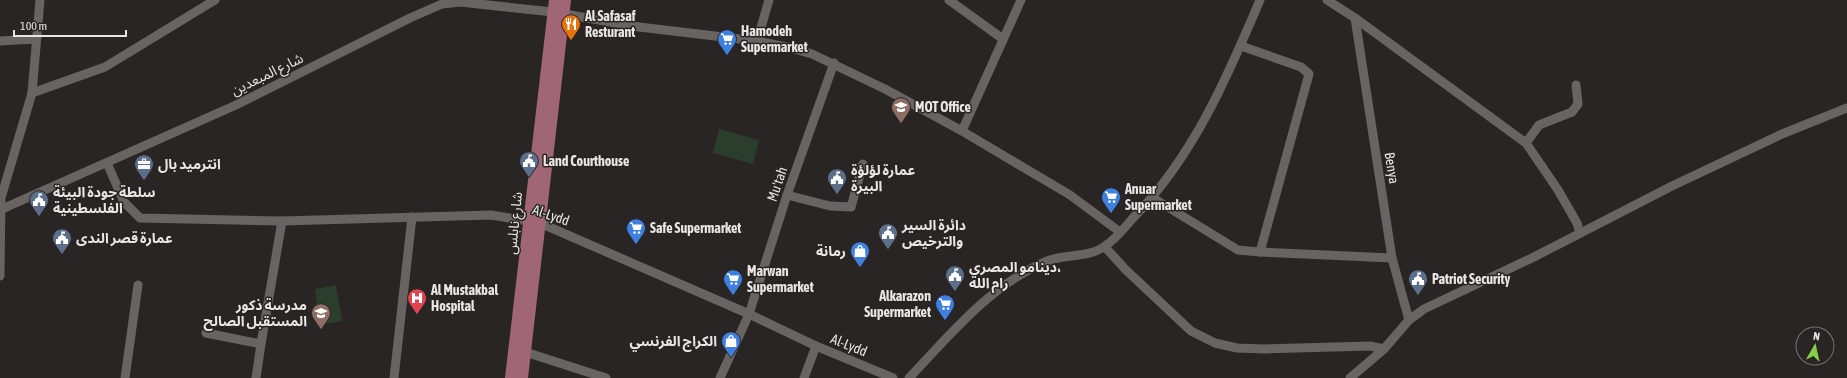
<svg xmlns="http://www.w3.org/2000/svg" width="1847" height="378" font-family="'Asap Condensed','Noto Sans Arabic',sans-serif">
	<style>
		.green { fill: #2b3d2c }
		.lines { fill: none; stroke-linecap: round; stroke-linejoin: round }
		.minor { stroke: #676462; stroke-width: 9 }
		.major { stroke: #a16675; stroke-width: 12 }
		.labels { text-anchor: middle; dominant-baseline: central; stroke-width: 3; stroke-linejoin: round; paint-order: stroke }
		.poi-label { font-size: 14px; font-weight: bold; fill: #e8e5e4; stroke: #282524; text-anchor: start }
		.street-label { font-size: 14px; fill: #e8e5e4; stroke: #282524 }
	</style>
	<rect width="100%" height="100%" fill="#282524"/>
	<!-- green -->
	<g class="green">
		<path d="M719,129L759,140L753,164L713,153Z"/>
		<path d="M336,285L342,321L320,325L315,289Z"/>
	</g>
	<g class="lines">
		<!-- minor -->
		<g class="minor">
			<path d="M949,0L1003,39"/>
			<path d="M1327,0L1355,18L1526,143L1558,190L1577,223L1580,233"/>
			<path d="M1355,18L1392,258L1409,320"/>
			<path d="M0,41L36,39"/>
			<path d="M757,41L769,0"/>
			<path d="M1241,46L1301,67L1309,74L1260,252"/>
			<path d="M32,93L105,67L215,0"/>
			<path d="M962,131L1021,0"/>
			<path d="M1526,143L1539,125L1572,112L1578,104L1576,85"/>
			<path d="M107,163L124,202L140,218L282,221"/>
			<path d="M787,195L830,206L851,207L863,164"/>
			<path d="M1153,198L1238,250L1260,252L1392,258"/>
			<path d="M0,210L236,105L410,18L442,4L460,2L553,12L639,27L757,41L787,47L812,54L885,89L962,131L1070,195L1120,232"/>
			<path d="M1105,247L1126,270L1191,331L1215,343L1237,348L1264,349L1370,346L1384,349"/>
			<path d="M0,276L1,198L32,93L40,0"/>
			<path d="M206,333L261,344"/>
			<path d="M519,350L606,378"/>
			<path d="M125,378L138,285"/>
			<path d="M256,378L261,344L282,221L491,215L540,223L749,314L816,346L893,378"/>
			<path d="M394,378L412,217"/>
			<path d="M720,378L749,314L787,195L834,63"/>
			<path d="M804,378L816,346"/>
			<path d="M909,378C950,335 990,285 1047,261C1065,254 1089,258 1105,246C1116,239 1124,228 1133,218C1193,157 1227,78 1260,0"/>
			<path d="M1350,378L1384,349L1409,320L1424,309L1532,258L1672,186L1782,134L1847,108"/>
		</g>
		<!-- major -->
		<g class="major">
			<path d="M511,378L555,0"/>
			<path d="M522,378L565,0"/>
		</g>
	</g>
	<!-- icons -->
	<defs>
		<symbol id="restaurant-pin" viewBox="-11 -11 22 30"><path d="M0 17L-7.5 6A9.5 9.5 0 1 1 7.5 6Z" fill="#e8710a" stroke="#282524"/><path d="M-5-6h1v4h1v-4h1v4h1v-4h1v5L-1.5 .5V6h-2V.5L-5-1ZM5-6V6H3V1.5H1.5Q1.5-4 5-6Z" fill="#fff"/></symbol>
		<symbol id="supermarket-pin" viewBox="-11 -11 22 30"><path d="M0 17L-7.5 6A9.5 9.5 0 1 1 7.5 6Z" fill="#3f7fe0" stroke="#282524"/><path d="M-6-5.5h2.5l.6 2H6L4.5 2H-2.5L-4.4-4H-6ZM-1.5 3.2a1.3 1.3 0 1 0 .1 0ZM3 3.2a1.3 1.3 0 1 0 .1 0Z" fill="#fff"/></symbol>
		<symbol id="school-pin" viewBox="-11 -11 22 30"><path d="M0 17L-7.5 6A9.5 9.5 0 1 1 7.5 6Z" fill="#8d6e63" stroke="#282524"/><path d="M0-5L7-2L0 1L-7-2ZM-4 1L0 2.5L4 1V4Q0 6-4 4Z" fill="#fff"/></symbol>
		<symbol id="civic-pin" viewBox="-11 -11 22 30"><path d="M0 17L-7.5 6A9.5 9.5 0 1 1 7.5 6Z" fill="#5c6f8a" stroke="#282524"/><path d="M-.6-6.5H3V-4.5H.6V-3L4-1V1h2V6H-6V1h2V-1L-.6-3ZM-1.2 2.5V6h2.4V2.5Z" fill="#fff"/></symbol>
		<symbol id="office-pin" viewBox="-11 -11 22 30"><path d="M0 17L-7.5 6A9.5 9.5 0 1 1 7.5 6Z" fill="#5c6f8a" stroke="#282524"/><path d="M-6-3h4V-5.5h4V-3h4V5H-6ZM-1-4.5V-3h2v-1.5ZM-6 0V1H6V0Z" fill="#fff"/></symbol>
		<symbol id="shop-pin" viewBox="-11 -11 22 30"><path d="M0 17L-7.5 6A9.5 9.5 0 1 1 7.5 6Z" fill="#3f7fe0" stroke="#282524"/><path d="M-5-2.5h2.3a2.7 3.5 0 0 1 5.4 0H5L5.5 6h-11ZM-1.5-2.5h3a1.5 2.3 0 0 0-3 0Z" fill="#fff"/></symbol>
		<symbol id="hospital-pin" viewBox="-11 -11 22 30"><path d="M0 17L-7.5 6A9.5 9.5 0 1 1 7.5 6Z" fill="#e0444e" stroke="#282524"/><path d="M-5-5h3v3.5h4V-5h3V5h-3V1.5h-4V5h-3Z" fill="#fff"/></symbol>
	</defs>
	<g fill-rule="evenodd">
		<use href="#restaurant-pin" x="560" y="13" width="22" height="30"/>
		<use href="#supermarket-pin" x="716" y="28" width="22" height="30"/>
		<use href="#school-pin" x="890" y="96" width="22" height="30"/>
		<use href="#civic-pin" x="518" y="150" width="22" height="30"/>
		<use href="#office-pin" x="133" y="153" width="22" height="30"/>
		<use href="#civic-pin" x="826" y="167" width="22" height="30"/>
		<use href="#supermarket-pin" x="1100" y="186" width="22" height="30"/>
		<use href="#civic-pin" x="28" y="189" width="22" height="30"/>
		<use href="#supermarket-pin" x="625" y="217" width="22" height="30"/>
		<use href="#civic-pin" x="877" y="222" width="22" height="30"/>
		<use href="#civic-pin" x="51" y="227" width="22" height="30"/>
		<use href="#shop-pin" x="849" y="240" width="22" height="30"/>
		<use href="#civic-pin" x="944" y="264" width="22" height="30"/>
		<use href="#supermarket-pin" x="722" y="268" width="22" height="30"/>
		<use href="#civic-pin" x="1407" y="268" width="22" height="30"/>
		<use href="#hospital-pin" x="406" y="287" width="22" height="30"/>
		<use href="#supermarket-pin" x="934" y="293" width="22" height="30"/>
		<use href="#school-pin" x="310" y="302" width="22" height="30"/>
		<use href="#shop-pin" x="720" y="330" width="22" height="30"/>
	</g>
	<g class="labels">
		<!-- poi labels -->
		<g class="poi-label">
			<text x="585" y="16">Al Safasaf<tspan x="585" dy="16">Resturant</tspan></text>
			<text x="741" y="31">Hamodeh<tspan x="741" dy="16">Supermarket</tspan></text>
			<text x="915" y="107">MOT Office</text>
			<text x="543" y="161">Land Courthouse</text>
			<text x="158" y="164">انترميد بال</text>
			<text x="851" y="170">عمارة لؤلؤة<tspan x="851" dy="16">البيرة</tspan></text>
			<text x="1125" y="189">Anuar<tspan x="1125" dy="16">Supermarket</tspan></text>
			<text x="53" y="192">سلطة جودة البيئة<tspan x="53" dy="16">الفلسطينية</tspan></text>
			<text x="902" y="225">دائرة السير<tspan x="902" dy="16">والترخيص</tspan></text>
			<text x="650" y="228">Safe Supermarket</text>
			<text x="76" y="238">عمارة قصر الندى</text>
			<text x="846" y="251" text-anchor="end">رمانة</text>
			<text x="969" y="267">دينامو المصري،<tspan x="969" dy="16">رام الله</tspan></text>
			<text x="747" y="271">Marwan<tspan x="747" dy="16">Supermarket</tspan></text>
			<text x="1432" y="279">Patriot Security</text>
			<text x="431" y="290">Al Mustakbal<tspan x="431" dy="16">Hospital</tspan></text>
			<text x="931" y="296" text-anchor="end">Alkarazon<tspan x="931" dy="16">Supermarket</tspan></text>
			<text x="307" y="305" text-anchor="end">مدرسة ذكور<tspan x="307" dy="16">المستقبل الصالح</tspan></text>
			<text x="717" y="341" text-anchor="end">الكراج الفرنسي</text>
		</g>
		<!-- street labels -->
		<g class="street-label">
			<text transform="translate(267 74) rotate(-26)">شارع المبعدين</text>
			<text transform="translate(1392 168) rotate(81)">Benya</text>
			<text transform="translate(777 184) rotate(-71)">Mu'tah</text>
			<text transform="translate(551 215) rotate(19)">Al-Lydd</text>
			<text transform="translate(514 223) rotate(-84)">شارع نابلس</text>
			<text transform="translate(849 345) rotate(22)">Al-Lydd</text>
		</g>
	</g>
	<!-- north arrow -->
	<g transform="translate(1815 346) rotate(9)"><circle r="19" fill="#282524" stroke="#757271"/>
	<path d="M0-3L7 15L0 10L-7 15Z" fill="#88cf49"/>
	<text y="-6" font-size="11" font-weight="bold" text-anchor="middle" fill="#e8e5e4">N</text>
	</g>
	<!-- scale -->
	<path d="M14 30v6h112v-6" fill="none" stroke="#e8e5e4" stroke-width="2"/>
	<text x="20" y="30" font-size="12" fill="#e8e5e4" stroke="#282524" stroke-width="3" paint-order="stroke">100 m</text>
</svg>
